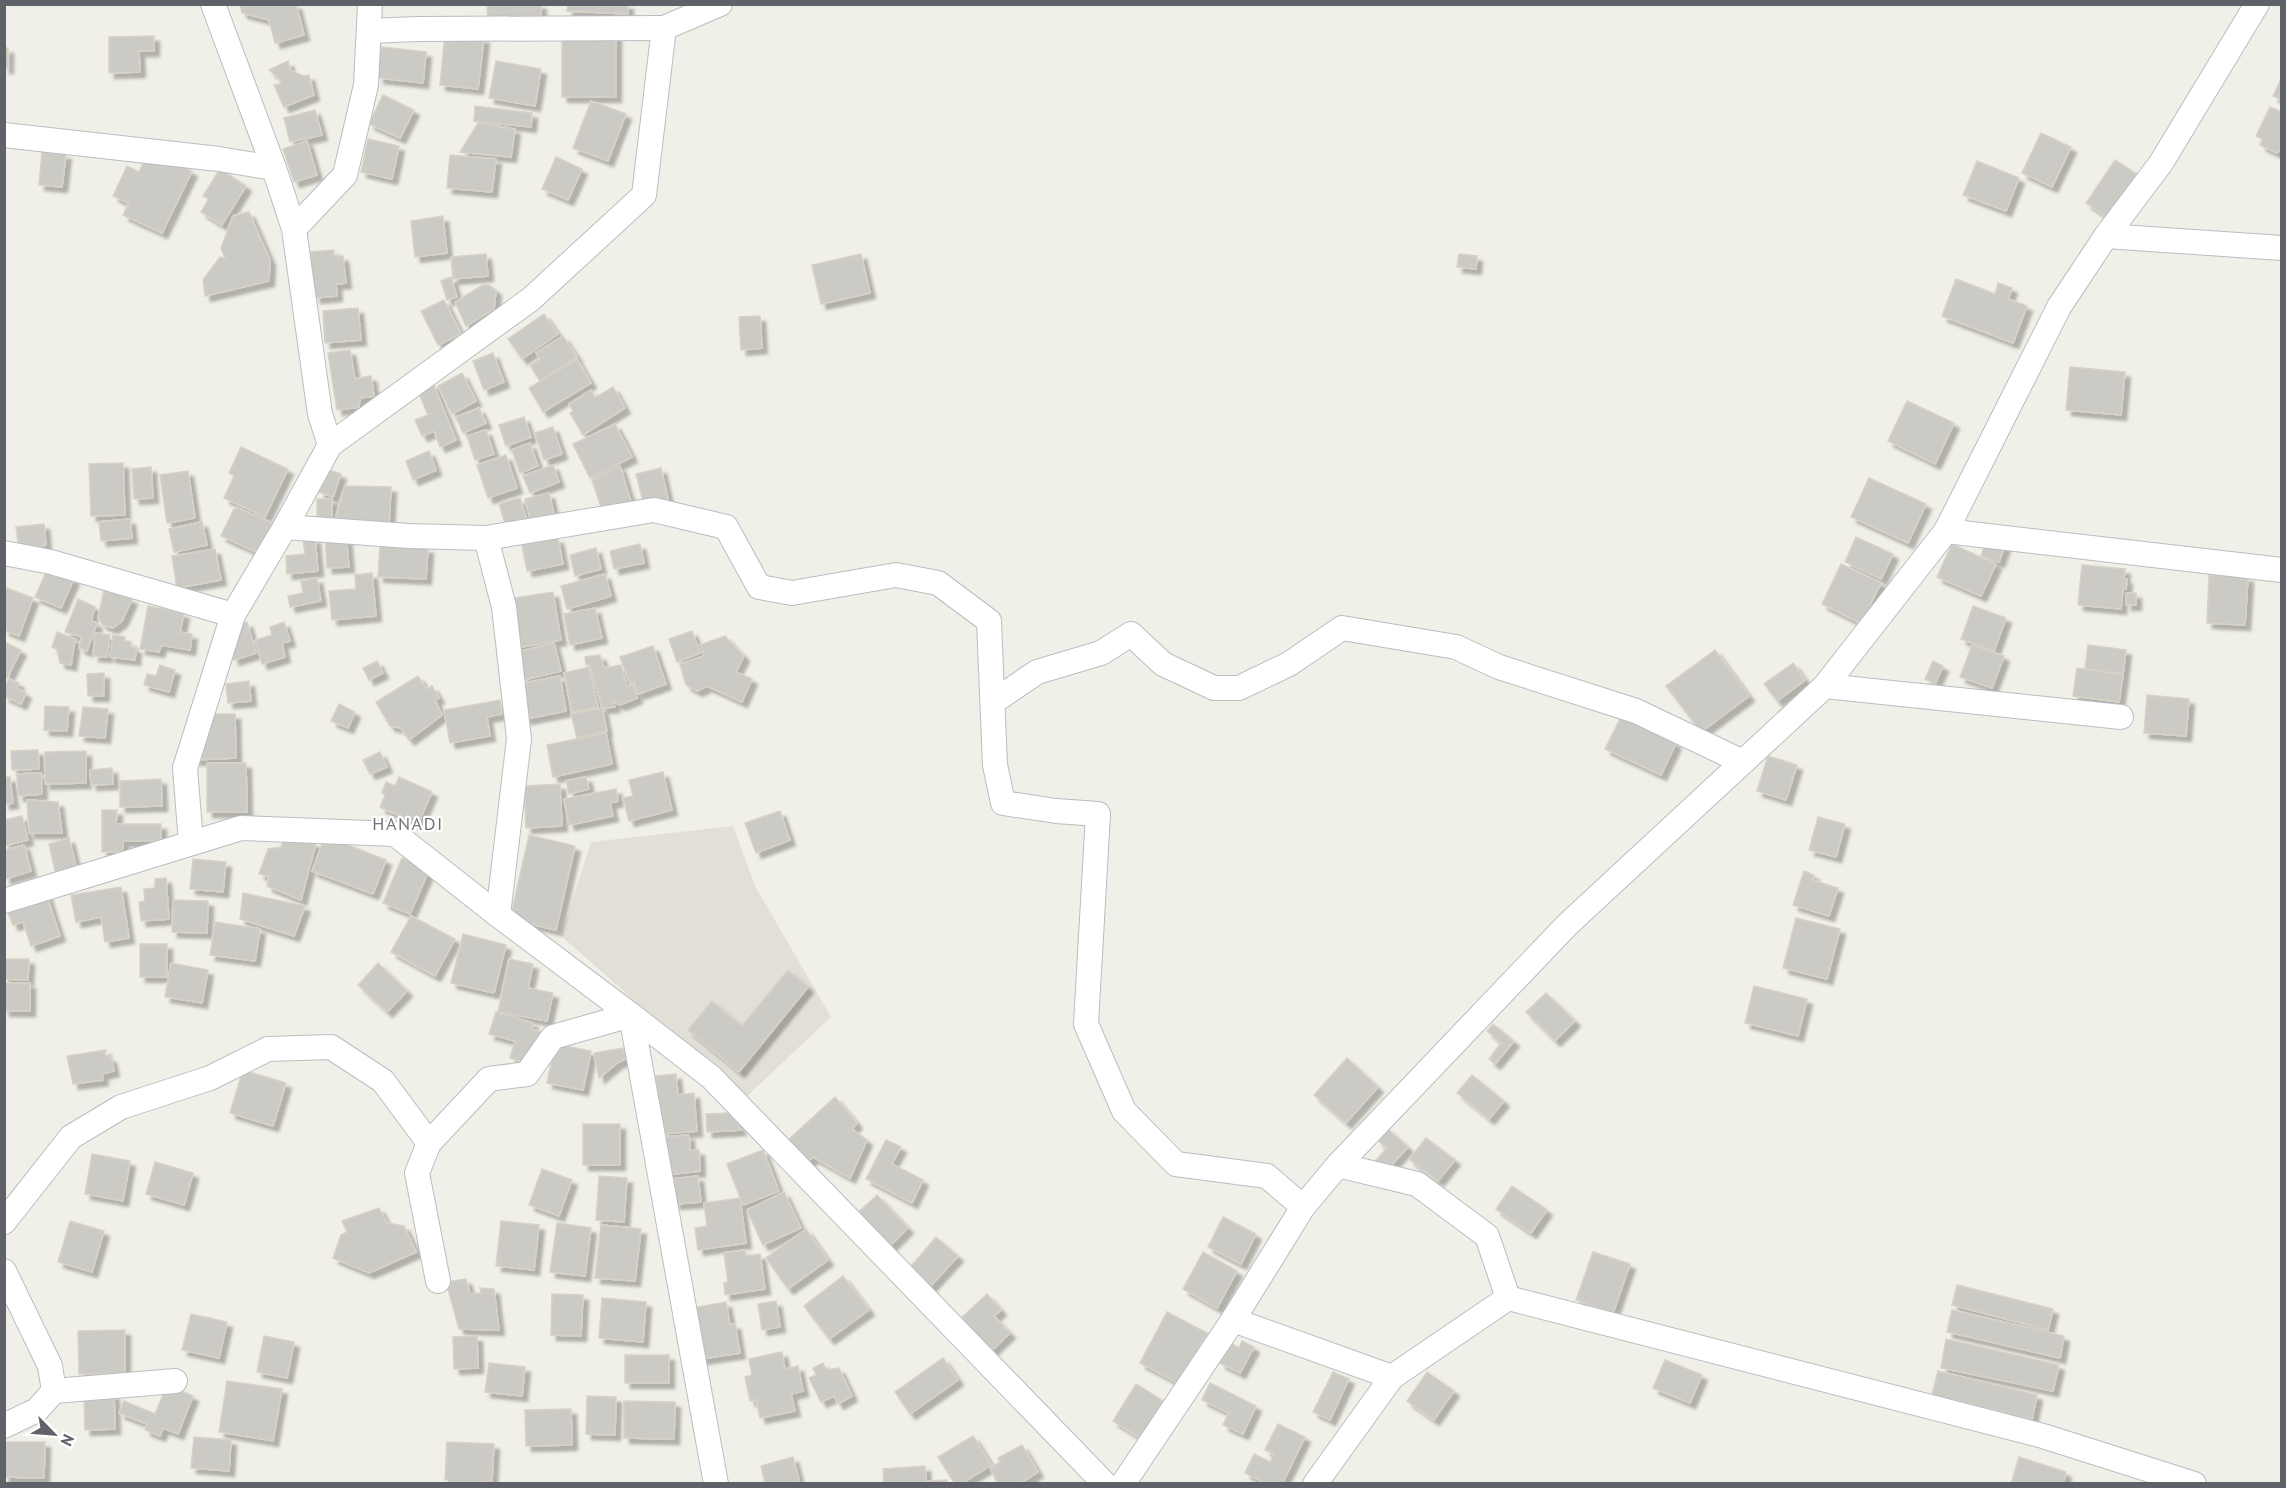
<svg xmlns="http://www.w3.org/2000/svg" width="2286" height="1488" font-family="'PT Sans',sans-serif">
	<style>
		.education { fill: #e1dfd6 }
		.building { fill: #cccac5; stroke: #d6d2c6; stroke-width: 1.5; filter: url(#shadow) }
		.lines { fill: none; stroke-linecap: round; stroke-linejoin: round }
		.minor-casing { stroke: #babcc1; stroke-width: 26 }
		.minor { stroke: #fff; stroke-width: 24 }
		.labels { text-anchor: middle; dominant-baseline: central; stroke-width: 4.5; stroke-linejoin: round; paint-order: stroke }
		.quarter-label { font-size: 18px; letter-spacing: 1.5px; fill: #70747a; stroke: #fff }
	</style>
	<defs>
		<filter id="shadow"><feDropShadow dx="5.5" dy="5.5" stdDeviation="1.5" flood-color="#0004"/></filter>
	</defs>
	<rect width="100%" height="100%" fill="#f1f0e8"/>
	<!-- education -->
	<path class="education" d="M733,826L755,886L831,1017L745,1098L561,936L591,842Z"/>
	<!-- building -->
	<g class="building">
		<path d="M240,4H296L304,35L275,43L269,20L242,13Z"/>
		<path d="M487,4H541V22L488,23Z"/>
		<path d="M568,4H628V14L567,11Z"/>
		<rect x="562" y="32" width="54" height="65"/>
		<path d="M445,34L484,38L478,89L440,85Z"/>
		<path d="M154,36V51H139L140,72L109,73V37Z"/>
		<path d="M381,47L426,52L423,83L378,78Z"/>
		<rect x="4" y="48" width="4" height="20"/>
		<path d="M288,61L290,70L303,76L309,75L314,95L284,107L274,85L280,84L281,80L269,70Z"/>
		<path d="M496,61L541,69L535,106L489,98Z"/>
		<path d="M2282,77V100L2273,96Z"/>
		<path d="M383,95L414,110L400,138L369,124Z"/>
		<path d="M591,101L626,114L608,161L573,148Z"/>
		<path d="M475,106L532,113L531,127L474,121Z"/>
		<path d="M2270,107L2282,112V147L2277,153L2260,145L2263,139L2256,136Z"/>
		<path d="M315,110L322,135L290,142L284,118Z"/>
		<path d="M478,123L515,129L511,157L460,152Z"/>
		<path d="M2041,133L2071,147L2052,187L2022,173Z"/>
		<path d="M368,139L399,146L392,179L361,172Z"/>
		<path d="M307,141L317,175L294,182L283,149Z"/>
		<path d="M149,151L192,171L162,233L123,215L129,203L113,196L127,166L139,172Z"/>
		<path d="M42,152L66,154L62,187L39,185Z"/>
		<path d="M450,155L496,159L492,192L447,188Z"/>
		<path d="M556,157L582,169L568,200L542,189Z"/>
		<path d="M2115,160L2138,175L2109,218L2086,203Z"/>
		<path d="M1977,161L2019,178L2006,211L1963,195Z"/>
		<path d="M220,169L246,186L222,225L201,212L209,199L203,196Z"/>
		<path d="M249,212L270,260L269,281L205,296L203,280L220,257L225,258L221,248L233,216Z"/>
		<path d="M443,216L447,253L415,257L411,221Z"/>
		<path d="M334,250V256H343L346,283L336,284L337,296L315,298L310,252Z"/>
		<path d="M486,254L488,276L453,279L451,257Z"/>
		<path d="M861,254L870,293L821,304L812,265Z"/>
		<path d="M1459,254L1477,256L1476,269L1457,267Z"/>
		<path d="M451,277L457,297L447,300L441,281Z"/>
		<path d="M1956,279L1995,294L1998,283L2012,288L2008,299L2027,306L2013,343L1942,316Z"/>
		<path d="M483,285H489L496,290L494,309L466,326L455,302Z"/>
		<path d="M444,300L461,334L438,345L421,311Z"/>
		<path d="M358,308L361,340L325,343L323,311Z"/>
		<path d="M544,314L558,334L522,359L508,339Z"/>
		<path d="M760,316L762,348L741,350L739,317Z"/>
		<path d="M563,336L577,357L540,381L530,365L540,359L536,353Z"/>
		<path d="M350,350L355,379L371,376L374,396L360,398L359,407L337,410L328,353Z"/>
		<path d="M493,353L504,382L484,390L473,361Z"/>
		<path d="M577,359L591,383L543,412L529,388Z"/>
		<path d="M2070,367L2125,372L2121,415L2066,410Z"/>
		<path d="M462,373L476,401L452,414L438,386Z"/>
		<path d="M433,383L456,440L440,447L434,431L422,436L415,420L428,415L417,389Z"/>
		<path d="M613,387L625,408L583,435L570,413L573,411L569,404L591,390L595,398Z"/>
		<path d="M1907,401L1954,423L1935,464L1888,441Z"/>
		<path d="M479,408L486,423L463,433L456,417Z"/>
		<path d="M524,417L531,437L506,446L499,425Z"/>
		<path d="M615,424L632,457L590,478L573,444Z"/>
		<path d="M553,427L562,454L544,460L535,433Z"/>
		<path d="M486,430L494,454L475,460L467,436Z"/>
		<path d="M530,443L538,466L520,473L512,450Z"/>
		<path d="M241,447L288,469L265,517L224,498L234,476L229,473Z"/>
		<path d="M429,451L436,470L413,480L406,461Z"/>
		<path d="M506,455L517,488L488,498L477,465Z"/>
		<path d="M123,463L125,515L91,516L89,464Z"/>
		<path d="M553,465L559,482L530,493L523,476Z"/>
		<path d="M620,466L631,502L602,510L592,480Z"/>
		<path d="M151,467L153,498L134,499L132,469Z"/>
		<path d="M661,468L668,499L644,505L636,474Z"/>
		<path d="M326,469L341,474L333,497L319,492Z"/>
		<path d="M188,471L195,518L167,523L160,475Z"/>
		<path d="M1869,478L1926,504L1908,543L1851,517Z"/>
		<path d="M345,486L391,487L389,525L334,523Z"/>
		<path d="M549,493L556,523L533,529L525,499Z"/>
		<path d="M520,498L529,526L508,533L499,504Z"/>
		<rect x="317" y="499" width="15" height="22"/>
		<path d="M235,507L272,523L258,553L221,536Z"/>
		<path d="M130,519L132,538L101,541L99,522Z"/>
		<path d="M202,522L207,545L174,552L169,529Z"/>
		<path d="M44,524L46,545L19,549L16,527Z"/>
		<path d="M346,534L349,567L327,568L325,535Z"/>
		<path d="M1856,537L1893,554L1881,579L1845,562Z"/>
		<path d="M315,538L318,571L287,574L286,556L305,554L303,539Z"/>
		<path d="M558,538L563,564L527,571L522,545Z"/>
		<path d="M1987,538L2005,545L1999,562L1981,556Z"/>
		<path d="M640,544L644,563L614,569L610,551Z"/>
		<path d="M1952,544L1996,564L1981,596L1937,577Z"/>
		<path d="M380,546L428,548L426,579L378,577Z"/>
		<path d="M596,548L601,569L575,576L570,555Z"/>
		<path d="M215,549L221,580L177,588L172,556Z"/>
		<path d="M1841,564L1881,583L1870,605L1875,607L1866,626L1822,604Z"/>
		<path d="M2082,565L2125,569L2124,579H2127L2126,589H2123L2121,609L2078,605Z"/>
		<path d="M48,568L74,579L61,608L35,597Z"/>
		<path d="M372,573L376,616L332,620L329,591L356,589L355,575Z"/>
		<path d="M605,574L611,596L567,609L561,586Z"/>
		<path d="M2209,575L2248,577L2245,625L2207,623Z"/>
		<path d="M317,578L321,601L290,607L288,596L303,593L301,581Z"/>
		<path d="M4,587L33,598L19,636L4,630Z"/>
		<path d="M104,590L132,599L122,621L113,628L103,625L98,618Z"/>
		<path d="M553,592L561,640L517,648L508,599Z"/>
		<rect x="2126" y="593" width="10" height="12"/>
		<path d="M78,599L95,607L91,621L97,623L87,651L79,648L82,637L65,632Z"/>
		<path d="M148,606L184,613L180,632L192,634L190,650L161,645L159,652L140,649Z"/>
		<path d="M1973,606L2006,618L1994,651L1961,639Z"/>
		<path d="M595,608L602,638L570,645L564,614Z"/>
		<path d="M247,622L256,653L234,660L230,648L237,646L232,627Z"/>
		<path d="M284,622L290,641L282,643L285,657L262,664L255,640L272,635L270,627Z"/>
		<path d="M692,631L700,653L677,662L669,639Z"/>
		<path d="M57,632L75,639L71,665L60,663L57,649L52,647Z"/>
		<path d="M95,633L110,635L107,657L93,656Z"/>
		<path d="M113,635L125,637L124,641L131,642V647L136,648L135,660L110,657Z"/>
		<path d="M725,636L744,656L736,672L752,679L742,702L707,686L697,691L686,685L680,664L704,656L700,645Z"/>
		<path d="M4,642L21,650L7,678L4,677Z"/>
		<path d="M554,643L561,671L523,680L517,652Z"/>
		<path d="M1972,645L2004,656L1992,688L1960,677Z"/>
		<path d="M2088,645L2126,650L2123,674L2085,669Z"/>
		<path d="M653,646L666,684L638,694L634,682L630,684L620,657Z"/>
		<path d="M1715,650L1749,696L1701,732L1666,686Z"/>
		<path d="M600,655L604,668L621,665L627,686L633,685L637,698L620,705L612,701L615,707L602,708L590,665H586L585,657Z"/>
		<path d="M377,661L383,673L369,680L363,668Z"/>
		<path d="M1933,661L1943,666L1935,684L1925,679Z"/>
		<path d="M1793,663L1805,680L1777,701L1764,684Z"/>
		<path d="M160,665L175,670L169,692L144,685L147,674L156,676Z"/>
		<path d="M589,667L598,707L572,712L564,673Z"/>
		<path d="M2077,668L2123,675L2119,702L2073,696Z"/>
		<path d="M104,673V696H88L87,674Z"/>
		<path d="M418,676L426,689L432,686L439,698L435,700L442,715L409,740L401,728L390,726L376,702Z"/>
		<path d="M560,676L566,711L525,719L518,684Z"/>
		<path d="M9,679L19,683L17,688L26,693L21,704L4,696V688Z"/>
		<path d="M249,681L251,701L228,703L226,684Z"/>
		<path d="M2147,695L2189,699L2186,736L2144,733Z"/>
		<path d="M500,700L502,714L487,717L490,736L450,743L444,710Z"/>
		<path d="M339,704L355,712L348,728L331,721Z"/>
		<path d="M45,706L69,707L67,731L44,730Z"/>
		<path d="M83,707L108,709L105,738L79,736Z"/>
		<path d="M602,708L607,731L577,738L571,714Z"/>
		<path d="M204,714H235L236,758L194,760Z"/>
		<path d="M1621,717L1676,743L1661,775L1605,749Z"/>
		<path d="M606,733L612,764L553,777L547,745Z"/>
		<path d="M38,750L39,769L12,770L11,751Z"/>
		<path d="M86,751V783L45,784V752Z"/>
		<path d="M380,752L387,767L370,774L363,760Z"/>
		<path d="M1768,756L1797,765L1786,800L1757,791Z"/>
		<path d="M207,763H246L247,812H207Z"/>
		<path d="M112,768L113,784L91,785L90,770Z"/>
		<path d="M663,772L672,810L629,821L623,798L633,796L629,780Z"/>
		<path d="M41,773L42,794L18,796L17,774Z"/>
		<path d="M4,777H10L13,803L4,804Z"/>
		<path d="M399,777L432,792L418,824L380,807L385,795L382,793L386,782L395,786Z"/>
		<path d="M586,777L589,789L569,794L566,781Z"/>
		<path d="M161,779L162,806L120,807V781Z"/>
		<path d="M560,784L562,826L526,828L524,786Z"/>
		<path d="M616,789L618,801L610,803L613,816L569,825L564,799Z"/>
		<path d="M27,800L58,802L62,833H29Z"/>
		<path d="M102,810H117L116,824H161V841H123L122,852H102Z"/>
		<path d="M780,811L790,840L756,853L745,823Z"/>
		<path d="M22,816L28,840L4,846V820Z"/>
		<path d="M1818,817L1845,824L1836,857L1809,850Z"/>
		<path d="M529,835L575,846L556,930L510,919Z"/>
		<path d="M285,836L316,843L301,900L267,886L269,876L259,874L268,849L281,847Z"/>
		<path d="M325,836L386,860L373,894L312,871Z"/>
		<path d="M69,838L77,870L56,875L49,844Z"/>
		<path d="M24,845L31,871L5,879L4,850Z"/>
		<path d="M402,858L429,870L410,914L383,903Z"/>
		<path d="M193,859L226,862L223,892L190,889Z"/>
		<path d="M1804,871L1814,875L1812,880L1838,888L1829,916L1793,905Z"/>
		<path d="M166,878L169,919L141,921L139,902L145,901L144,889L155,888V879Z"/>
		<path d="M121,887L129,938L105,942L101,917L76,922L71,895Z"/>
		<path d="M46,893L60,936L31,946L23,922L13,925L8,912Z"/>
		<path d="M243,893L305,906L294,936L240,919Z"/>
		<path d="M173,900L208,901L207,933L172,932Z"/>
		<path d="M411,916L455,939L435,976L391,952Z"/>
		<path d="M1796,918L1840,929L1827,979L1783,968Z"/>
		<path d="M215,922L260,929L255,961L210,955Z"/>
		<path d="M463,934L506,945L494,993L451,983Z"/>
		<rect x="140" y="944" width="27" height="33"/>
		<path d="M4,959H29L28,980L4,979Z"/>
		<path d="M509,959L533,964L528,988L553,993L547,1021L498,1012Z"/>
		<path d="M171,963L208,970L202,1003L165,997Z"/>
		<path d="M378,963L407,991L387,1012L358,985Z"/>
		<path d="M788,970L808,987L739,1072L688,1030L712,1001L742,1026Z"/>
		<rect x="4" y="983" width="26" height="28"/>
		<path d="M1754,986L1807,999L1798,1036L1745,1023Z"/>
		<path d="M1546,993L1575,1021L1555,1041L1526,1012Z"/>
		<path d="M496,1012L533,1023L531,1029L541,1032L531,1064L510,1058L515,1041L489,1034Z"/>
		<path d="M1493,1024L1514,1041L1495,1064L1489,1059L1501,1043L1487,1031Z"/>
		<path d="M555,1044L591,1051L583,1090L547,1083Z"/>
		<path d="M623,1048L627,1058L617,1063L599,1078L594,1053Z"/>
		<path d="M106,1050L105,1055L111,1058L114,1071L102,1074L103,1080L73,1084L67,1056Z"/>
		<path d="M1347,1058L1378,1087L1346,1123L1314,1095Z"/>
		<path d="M243,1070L286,1083L273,1126L230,1113Z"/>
		<path d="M676,1074L678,1095L694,1093L697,1131L661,1134L656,1076Z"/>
		<path d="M1472,1075L1504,1101L1489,1119L1457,1093Z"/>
		<path d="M835,1097L857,1123L852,1129L867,1140L850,1178L813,1157L806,1164L788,1140Z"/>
		<path d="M731,1113L741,1130L707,1132L706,1114Z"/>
		<rect x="583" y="1124" width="37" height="41"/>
		<path d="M1387,1128L1408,1147L1386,1171L1375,1161L1387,1148L1377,1140Z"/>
		<path d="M689,1135L690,1150H699L700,1171L666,1175L663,1137Z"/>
		<path d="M1426,1138L1455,1160L1438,1181L1409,1159Z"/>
		<path d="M886,1140L901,1147L892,1164L923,1180L912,1203L866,1179Z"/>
		<path d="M763,1150L779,1191L743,1205L727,1164Z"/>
		<path d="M92,1154L130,1161L123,1201L85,1194Z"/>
		<path d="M155,1162L193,1173L184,1205L146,1194Z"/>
		<path d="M542,1169L572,1180L559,1216L529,1205Z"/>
		<path d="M599,1176L627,1178L624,1222L596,1220Z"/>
		<path d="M698,1176L701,1202L675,1204L672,1179Z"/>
		<path d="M1512,1186L1547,1210L1531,1233L1496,1209Z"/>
		<path d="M784,1192L801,1228L763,1245L747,1210Z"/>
		<path d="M877,1195L908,1228L884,1252L852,1218Z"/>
		<path d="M740,1198L746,1243L698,1250L695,1228L707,1226L704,1203Z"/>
		<path d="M379,1208L387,1223L404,1226L416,1252L369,1273L333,1258L341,1235L347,1232L342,1221Z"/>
		<path d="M1223,1217L1256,1234L1241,1264L1208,1247Z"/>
		<path d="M70,1221L104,1231L92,1272L58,1262Z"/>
		<path d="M501,1221L539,1225L534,1270L496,1266Z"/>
		<path d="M557,1223L591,1228L585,1276L550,1272Z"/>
		<path d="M601,1225L641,1229L635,1281L595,1278Z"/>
		<path d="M806,1229L828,1260L788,1289L766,1258Z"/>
		<path d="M936,1237L958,1256L928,1289L907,1271Z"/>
		<path d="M745,1250L746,1256L760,1254L765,1289L725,1295L724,1283L728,1282L724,1253Z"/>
		<path d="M1203,1252L1237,1271L1217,1308L1183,1289Z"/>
		<path d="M1593,1252L1630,1264L1613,1313L1576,1300Z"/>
		<path d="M843,1276L869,1310L829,1339L804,1306Z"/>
		<path d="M466,1279L470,1294L481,1293L480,1288L494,1289L499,1330L459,1329L446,1282Z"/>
		<path d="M1957,1285L2053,1309L2048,1330L1952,1305Z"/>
		<path d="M552,1294L583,1295L581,1336L551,1335Z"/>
		<path d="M987,1294L1001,1310L994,1316L1010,1333L989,1353L959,1320Z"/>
		<path d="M602,1298L646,1302L643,1342L599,1338Z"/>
		<path d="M776,1301L780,1327L762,1330L758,1304Z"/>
		<path d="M726,1302L730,1325L735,1324L740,1353L701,1359L692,1308Z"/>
		<path d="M1952,1310L2064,1336L2060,1358L1947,1332Z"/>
		<path d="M1167,1312L1207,1333L1180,1384L1140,1363Z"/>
		<path d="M191,1314L227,1322L219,1358L182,1350Z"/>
		<path d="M125,1330V1373L79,1374L78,1331Z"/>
		<path d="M264,1336L294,1342L287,1378L257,1372Z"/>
		<path d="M477,1336L478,1368L454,1369L453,1337Z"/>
		<path d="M1946,1339L2059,1365L2053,1391L1941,1368Z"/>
		<path d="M1242,1341L1254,1347L1240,1373L1220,1363L1231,1343L1239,1348Z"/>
		<path d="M782,1352L785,1369L798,1366L803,1391L791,1394L795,1411L760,1418L756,1399L750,1401L745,1377L752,1375L749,1359Z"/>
		<rect x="625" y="1355" width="44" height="28"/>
		<path d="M943,1358L958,1380L910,1414L895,1392Z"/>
		<path d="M1665,1360L1702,1375L1690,1403L1653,1388Z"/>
		<path d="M489,1363L525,1367L522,1396L485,1392Z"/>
		<path d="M823,1363L826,1370L839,1368L852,1396L838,1404L834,1396L821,1402L809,1378L816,1375L813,1368Z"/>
		<path d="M1938,1371L2037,1395L2032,1419L1932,1395Z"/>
		<path d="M1333,1372L1349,1379L1330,1420L1313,1412Z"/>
		<path d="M1427,1372L1454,1391L1434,1420L1407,1401Z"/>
		<path d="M227,1381L282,1389L273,1441L219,1432Z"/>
		<path d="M1210,1383L1256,1406L1243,1434L1223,1425L1229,1413L1202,1400Z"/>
		<path d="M1136,1384L1163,1401L1140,1438L1113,1421Z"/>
		<path d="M167,1385L193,1396L178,1434L163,1428L160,1436L145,1430L147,1424L119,1413L124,1401L155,1414Z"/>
		<path d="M114,1394L115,1429L85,1430L84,1395Z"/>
		<path d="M587,1396L616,1397L615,1435L586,1434Z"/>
		<path d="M624,1401L675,1402L674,1439L624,1438Z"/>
		<path d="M571,1409L572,1445L526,1446L525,1410Z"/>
		<path d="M1278,1424L1305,1437L1282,1484H1267L1245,1473L1254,1454L1270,1462L1274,1454L1265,1450Z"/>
		<path d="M973,1436L991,1465L961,1484H955L938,1457Z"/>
		<path d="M194,1437L231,1440L229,1471L191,1468Z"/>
		<path d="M4,1442H45L44,1478L4,1477Z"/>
		<path d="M447,1442L494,1444L492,1481H483V1484H448V1479L445,1480Z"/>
		<path d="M1022,1445L1038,1472L1019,1484H998L990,1468L1000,1462L998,1458Z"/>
		<path d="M793,1457L800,1484H765L761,1466Z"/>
		<path d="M2019,1457L2066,1472L2063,1484H2011Z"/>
		<path d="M925,1466L926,1481L947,1480V1484H884L883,1469Z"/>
	</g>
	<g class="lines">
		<defs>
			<g id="minor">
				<path d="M369,31L417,29L664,28"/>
				<path d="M4,135L219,159L274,168"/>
				<path d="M294,229L345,175L366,85L370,4"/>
				<path d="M2106,236L2282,248"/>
				<path d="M330,445L531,299L644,195L664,28L720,4"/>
				<path d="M285,527L409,536L486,538L654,510L726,527L759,587L792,593L896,575L938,583L989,621L995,765L1003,803L1056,811L1098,814L1086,1024L1124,1111L1176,1164L1267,1176L1303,1207"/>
				<path d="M1946,531L2282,570"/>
				<path d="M486,538L504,607L519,739L498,915"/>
				<path d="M4,553L51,562L233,615"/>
				<path d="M1825,686L2121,717"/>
				<path d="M993,702L1037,672L1101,653L1131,634L1163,664L1214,688H1239L1289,664L1342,628L1456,647L1499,667L1636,711L1743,762"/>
				<path d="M191,843L185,768L233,615L285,527L330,445L320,414L294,229L274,168L213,4"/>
				<path d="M4,901L241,828L395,834L498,915L631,1015L716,1484"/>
				<path d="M1338,1165L1417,1184L1487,1236L1508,1298L2043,1436L2194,1484"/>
				<path d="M4,1222L71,1137L121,1107L210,1078L268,1049L331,1047L383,1081L429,1143"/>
				<path d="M4,1271L50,1366L54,1391L175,1381"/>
				<path d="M438,1281L417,1173L429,1143L489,1079L527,1074L553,1037L631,1015L711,1077L1105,1484"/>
				<path d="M1233,1320L1392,1377"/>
				<path d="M4,1426L37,1410L54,1391"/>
				<path d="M1123,1484L1233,1320L1303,1207L1338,1165L1567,925L1825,686L1946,531L2059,307L2106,236L2161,163L2257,4"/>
				<path d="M1315,1484L1392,1377L1508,1298"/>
			</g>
		</defs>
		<!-- minor casing -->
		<use href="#minor" class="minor-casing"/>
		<!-- minor -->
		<use href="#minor" class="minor"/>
	</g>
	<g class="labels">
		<!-- quarter labels -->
		<g class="quarter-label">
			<text x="408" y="823">HANADI</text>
		</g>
	</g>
	<!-- border -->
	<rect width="2286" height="1488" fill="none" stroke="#5f6268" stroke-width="12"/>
	<!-- north arrow -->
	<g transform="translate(54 1434) rotate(115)" stroke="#ffffff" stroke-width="4.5" paint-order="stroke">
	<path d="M0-4.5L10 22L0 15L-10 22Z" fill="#5f6268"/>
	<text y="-9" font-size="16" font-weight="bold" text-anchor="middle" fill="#5f6268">N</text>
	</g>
</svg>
